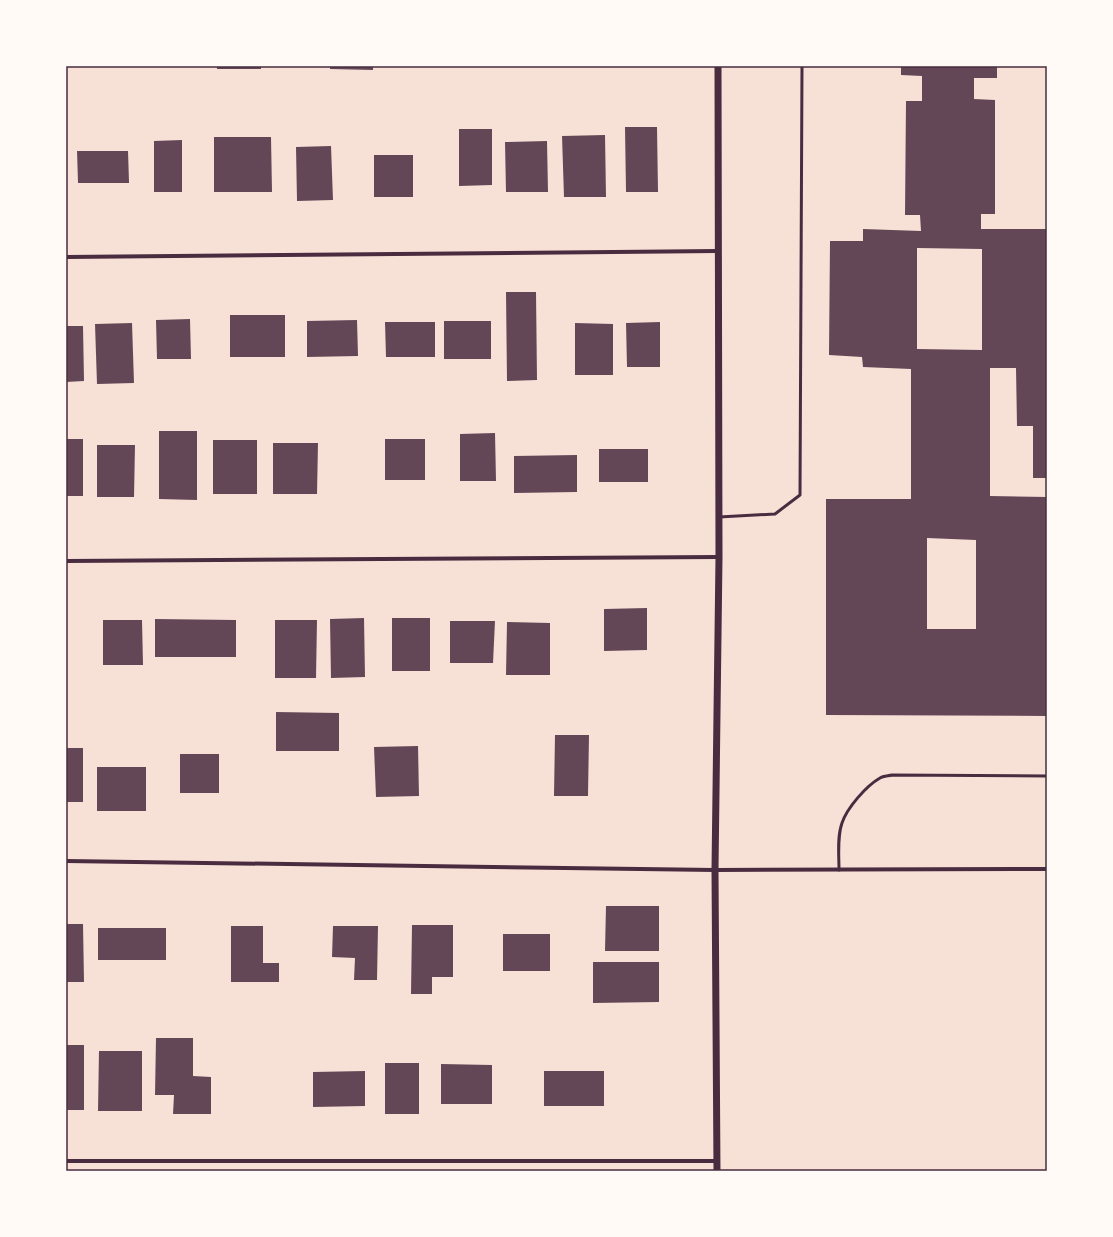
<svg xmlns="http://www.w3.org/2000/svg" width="1113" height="1237" font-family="Cabin,sans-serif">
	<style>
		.building { fill: #644757; fill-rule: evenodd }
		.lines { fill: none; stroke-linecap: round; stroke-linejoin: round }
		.service { stroke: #4a2c40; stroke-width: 3 }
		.minor { stroke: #4a2c40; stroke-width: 4 }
		.tertiary { stroke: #4a2c40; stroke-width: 7 }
		.neatline { fill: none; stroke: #4a2c40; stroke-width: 1.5 }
	</style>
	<rect width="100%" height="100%" fill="#f7e1d7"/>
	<!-- building -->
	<g class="building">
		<rect x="217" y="66" width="44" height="3"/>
		<path d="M330,66H373V70L330,69Z"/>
		<path d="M901,66H997V78H974V99L995,100V214H981V229H1047V478H1033V426H1017L1016,368H990V496L1047,497V716L826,715V499H911V369L863,367L862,357L829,355L830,241H863V229L921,231L920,215H905L906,101H922V76L901,75ZM917,248L982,249V350L917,349ZM927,538L976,540V629H927Z"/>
		<path d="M625,127H657L658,192H626Z"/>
		<path d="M459,129H492V185L459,186Z"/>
		<path d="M605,135L606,197H564L562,136Z"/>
		<path d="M214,137H271L272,192H214Z"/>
		<path d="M182,140V192H154V141Z"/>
		<path d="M547,141L548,192H506L505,142Z"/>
		<path d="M331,146L333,200L297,201L296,147Z"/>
		<path d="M77,151H128L129,183H78Z"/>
		<rect x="374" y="155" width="39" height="42"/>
		<path d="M506,292H536L537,380L507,381Z"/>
		<rect x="230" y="315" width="55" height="42"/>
		<path d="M190,319L191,359H157L156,320Z"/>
		<path d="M357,320L358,356L307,357V321Z"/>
		<rect x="444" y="321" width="47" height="38"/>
		<path d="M385,322H435V357H386Z"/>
		<path d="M660,322V367H627L626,323Z"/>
		<path d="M132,323L134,383L97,384L95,324Z"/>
		<path d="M575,323L613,324V375H575Z"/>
		<path d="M66,326H83L84,381L66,382Z"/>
		<path d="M159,431H197V500L159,499Z"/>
		<path d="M495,433L496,481H460V434Z"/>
		<rect x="66" y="439" width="17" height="57"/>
		<rect x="385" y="439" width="40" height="41"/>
		<rect x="213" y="440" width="44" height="54"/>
		<path d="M273,443H318L317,494H273Z"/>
		<path d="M97,445H135L134,497H97Z"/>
		<rect x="599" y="449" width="49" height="33"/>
		<path d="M577,455V492L514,493V456Z"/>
		<path d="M647,608V650L604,651V609Z"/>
		<path d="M364,618L365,677L331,678L330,619Z"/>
		<rect x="392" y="618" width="38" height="53"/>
		<path d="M155,619L236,620V657H155Z"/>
		<path d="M103,620H142L143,665H103Z"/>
		<path d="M275,620H317L316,678H275Z"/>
		<path d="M450,621H495L493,663H450Z"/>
		<path d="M507,622L550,623V675H506Z"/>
		<path d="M276,712L339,713V751H276Z"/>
		<path d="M555,735H589L588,796H554Z"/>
		<path d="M418,746L419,796L376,797L374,747Z"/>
		<rect x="66" y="748" width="17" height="54"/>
		<rect x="180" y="754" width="39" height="39"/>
		<rect x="97" y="767" width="49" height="44"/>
		<path d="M606,906H659V951H605Z"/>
		<path d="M66,924H83L84,982H66Z"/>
		<path d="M412,925H453V977H432V994H411Z"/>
		<path d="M231,926H263V963H279V982H231Z"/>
		<path d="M333,926H378L377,980H354L355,958L332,957Z"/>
		<rect x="98" y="928" width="68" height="32"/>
		<rect x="503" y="934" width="47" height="37"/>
		<path d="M593,962H659V1002L593,1003Z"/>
		<path d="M156,1038H193V1076L211,1077V1114H173L174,1095H155Z"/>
		<rect x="66" y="1045" width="18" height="65"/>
		<path d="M99,1051H142V1111H98Z"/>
		<rect x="385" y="1063" width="34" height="51"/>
		<path d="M441,1064L492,1065V1104H441Z"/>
		<path d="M365,1071V1106L313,1107V1072Z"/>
		<rect x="544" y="1071" width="60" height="35"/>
	</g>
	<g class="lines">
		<!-- service -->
		<g class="service">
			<path d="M719,517L775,514L800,495L802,66"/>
			<path d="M839,870C839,855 837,837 842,823C847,808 866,786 880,778C883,776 888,776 892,775L1047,776"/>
		</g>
		<!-- minor -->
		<g class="minor">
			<path d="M66,257L718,251"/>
			<path d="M66,561L719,557"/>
			<path d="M66,861L715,870L1047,869"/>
			<path d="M66,1161H717"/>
		</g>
		<!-- tertiary -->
		<path class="tertiary" d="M717,1171L715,870L719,557L718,66"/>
	</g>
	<!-- border -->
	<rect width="1113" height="1237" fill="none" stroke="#fffaf5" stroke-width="134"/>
	<rect x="67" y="67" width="979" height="1103" class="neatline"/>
</svg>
